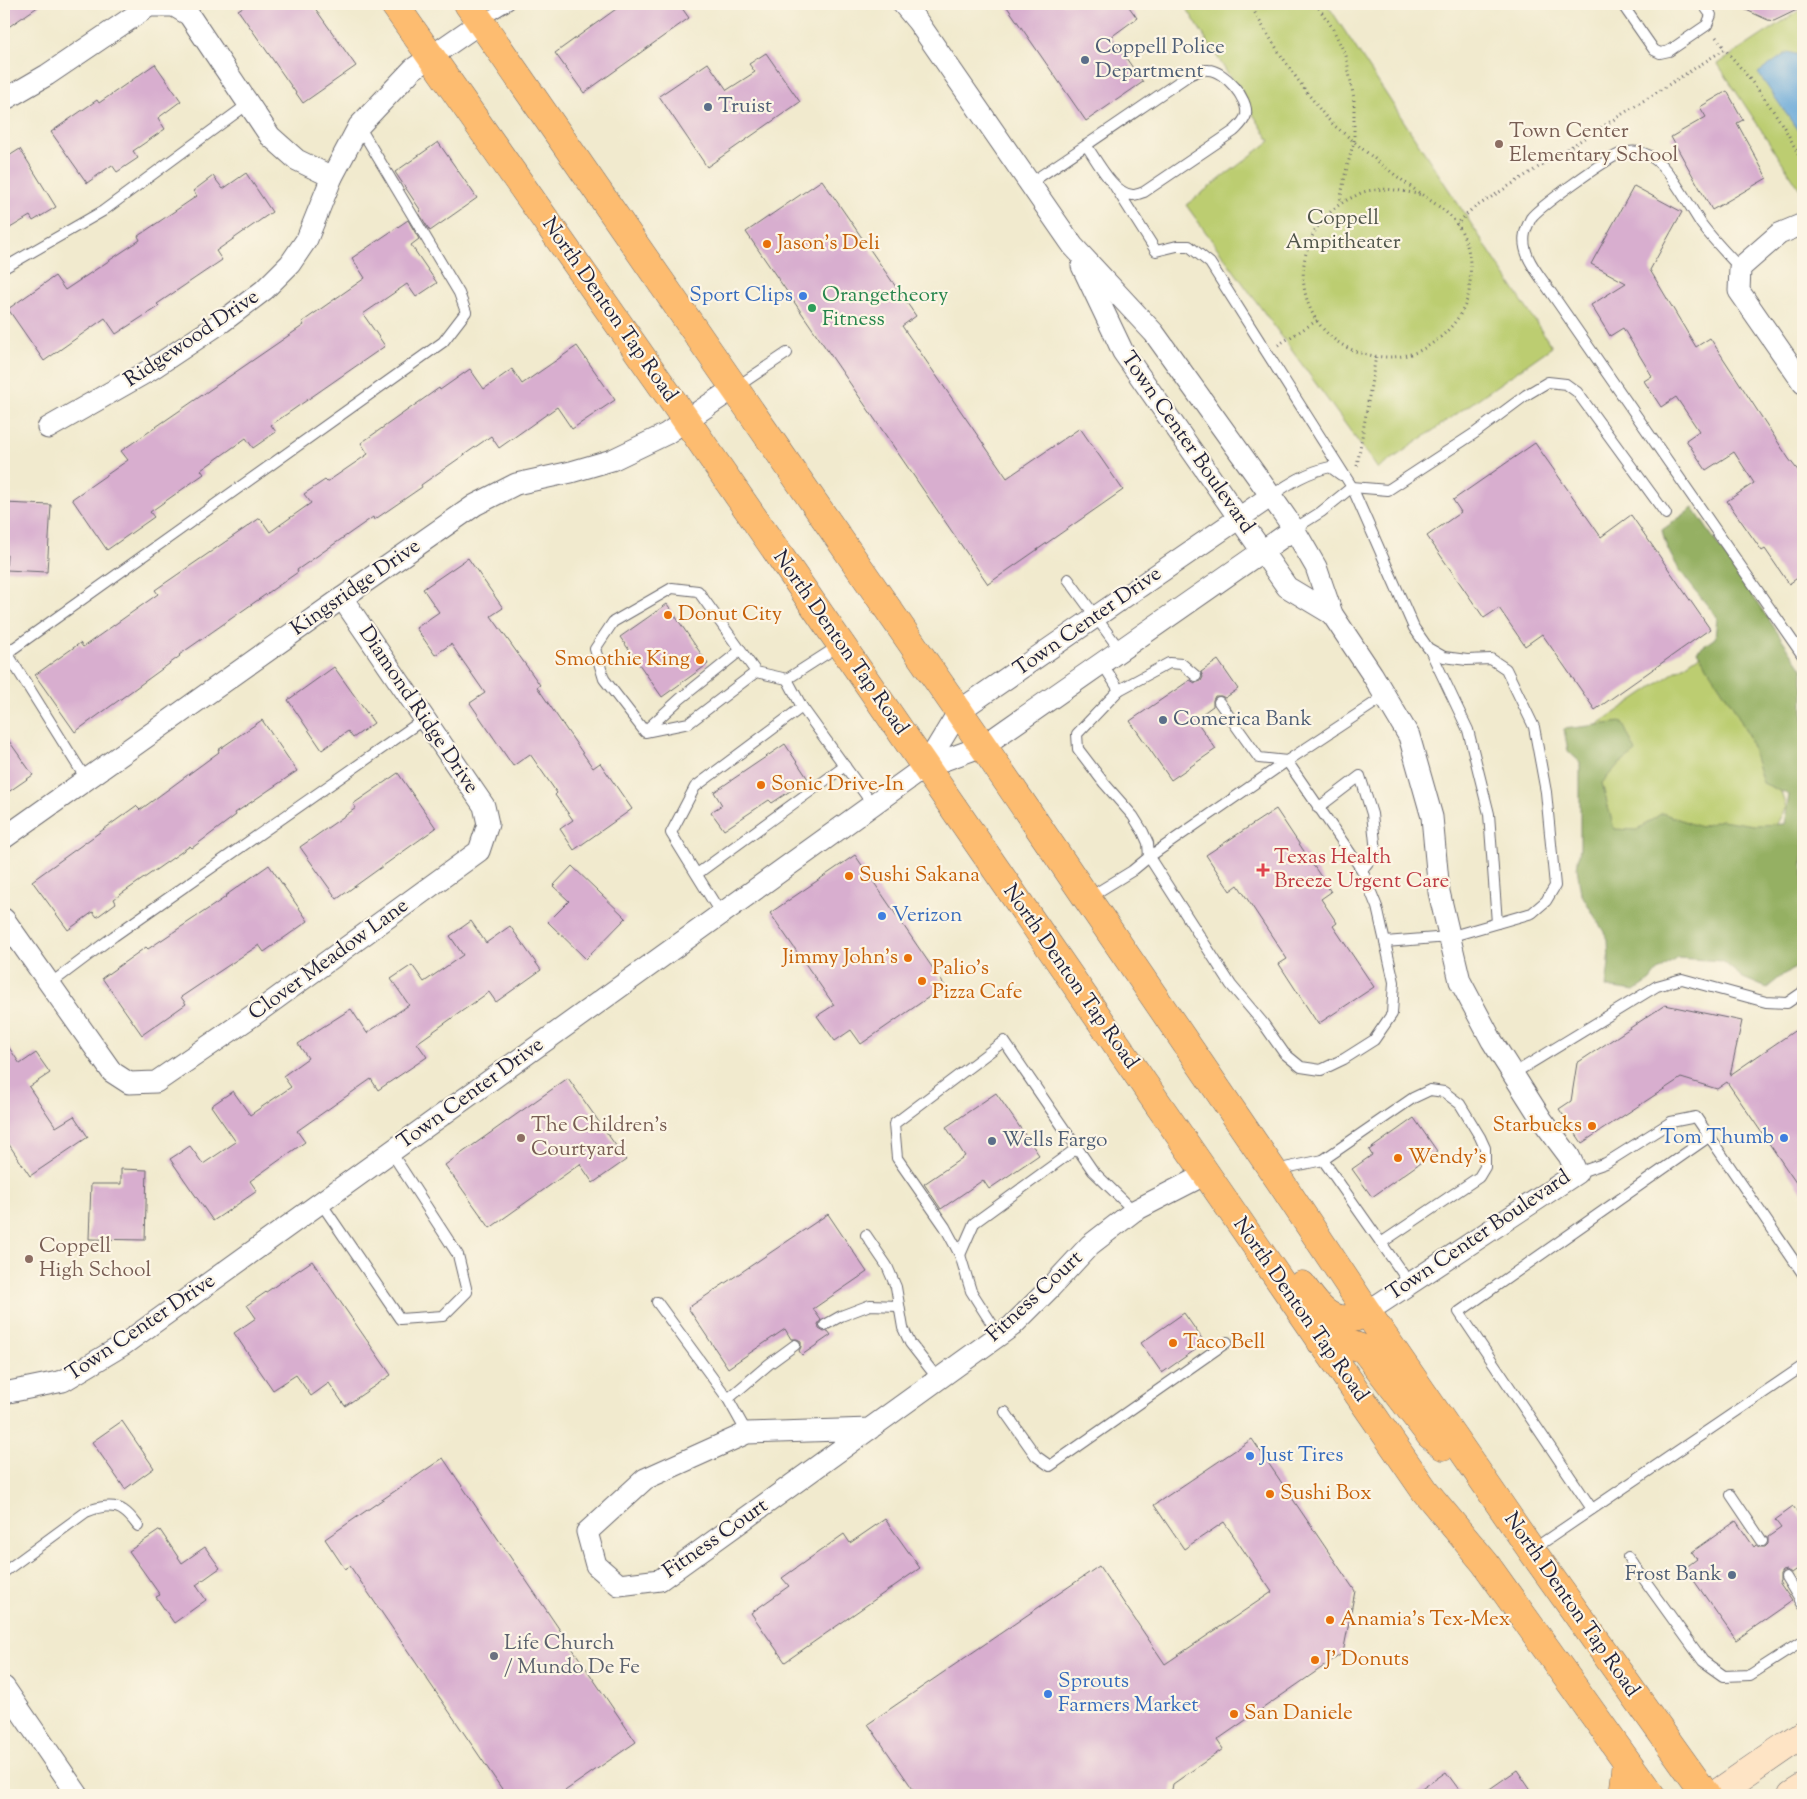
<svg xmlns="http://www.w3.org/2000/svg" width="1807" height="1799" font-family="'Sorts Mill Goudy',serif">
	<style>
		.green { fill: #bccd71; stroke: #6f7856 }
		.forest { fill: #95b063; stroke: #5c694f }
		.water { fill: #64a6d8; stroke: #43648a }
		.building { fill: #d8aecf }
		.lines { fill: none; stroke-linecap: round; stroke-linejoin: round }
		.lane-casing { stroke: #6a686e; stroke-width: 12 }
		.street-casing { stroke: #6a686e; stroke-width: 23 }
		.secondary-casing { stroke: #6a686e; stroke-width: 29 }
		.primary-casing { stroke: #6a686e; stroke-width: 29 }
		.path { stroke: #6a686e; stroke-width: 3; stroke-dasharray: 1 4; stroke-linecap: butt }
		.lane { stroke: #fff; stroke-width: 10 }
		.street { stroke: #fff; stroke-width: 21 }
		.secondary { stroke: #fee4c5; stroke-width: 28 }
		.primary { stroke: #fdbc6f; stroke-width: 28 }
		.service-dot { fill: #5c6f8a; stroke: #fcf5e5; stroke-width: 2 }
		.education-dot { fill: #8d6e63; stroke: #fcf5e5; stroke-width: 2 }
		.food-dot { fill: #e8710a; stroke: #fcf5e5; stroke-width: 2 }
		.shop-dot { fill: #3f7fe0; stroke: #fcf5e5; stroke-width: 2 }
		.leisure-dot { fill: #2e9e5b; stroke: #fcf5e5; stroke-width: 2 }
		.health-dot { fill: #e0444e; stroke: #fcf5e5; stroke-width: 2 }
		.worship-dot { fill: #6b7280; stroke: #fcf5e5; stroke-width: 2 }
		.labels { text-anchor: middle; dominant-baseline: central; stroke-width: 4.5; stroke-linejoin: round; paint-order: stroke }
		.service-label { font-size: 21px; fill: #4e5e75; stroke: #fcf5e5; text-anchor: start }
		.education-label { font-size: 21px; fill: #785e54; stroke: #fcf5e5; text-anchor: start }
		.park-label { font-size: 21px; fill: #50554b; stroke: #fcf5e5 }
		.food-label { font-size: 21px; fill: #c56008; stroke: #fcf5e5; text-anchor: start }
		.shop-label { font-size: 21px; fill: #366cbe; stroke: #fcf5e5; text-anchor: start }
		.leisure-label { font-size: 21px; fill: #27864d; stroke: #fcf5e5; text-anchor: start }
		.street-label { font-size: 21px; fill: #22223b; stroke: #fcf5e5 }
		.health-label { font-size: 21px; fill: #be3a42; stroke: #fcf5e5; text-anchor: start }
		.worship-label { font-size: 21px; fill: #5b616d; stroke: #fcf5e5; text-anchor: start }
	</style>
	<rect width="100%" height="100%" fill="#fcf5e5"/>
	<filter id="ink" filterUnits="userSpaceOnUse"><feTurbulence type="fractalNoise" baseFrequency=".02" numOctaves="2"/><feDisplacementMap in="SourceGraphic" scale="10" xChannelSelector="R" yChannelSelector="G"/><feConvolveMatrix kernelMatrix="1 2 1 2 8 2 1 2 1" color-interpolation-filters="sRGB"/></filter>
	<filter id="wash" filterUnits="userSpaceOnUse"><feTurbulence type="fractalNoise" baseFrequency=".0096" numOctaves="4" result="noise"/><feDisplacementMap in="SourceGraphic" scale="20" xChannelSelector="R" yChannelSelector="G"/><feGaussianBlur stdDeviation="1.12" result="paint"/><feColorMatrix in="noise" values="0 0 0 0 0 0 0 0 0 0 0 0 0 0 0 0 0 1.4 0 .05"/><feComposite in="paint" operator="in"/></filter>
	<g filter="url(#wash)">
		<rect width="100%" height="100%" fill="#f1eace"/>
		<!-- green -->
		<g class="green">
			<path d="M1184,4H1327L1552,347L1378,469L1186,205L1270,141Z"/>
			<path d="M1803,8V194L1718,64Z"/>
			<path d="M1710,648L1753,710L1786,807L1768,840L1593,856L1585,733Z"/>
		</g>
		<!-- forest -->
		<path class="forest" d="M1693,508L1803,670V964L1784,974L1767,988L1743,978L1722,961L1677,958L1657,972L1651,980L1635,991L1606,987L1609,963L1608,939L1581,893L1577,868L1580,847V762L1568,751L1564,729L1622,722L1636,752L1617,766L1602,783L1614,829L1637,830L1662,813L1700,827L1721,820L1754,825L1784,824L1789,795L1763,783L1748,735L1734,708L1697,651L1715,638L1717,617C1697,592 1667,561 1662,530Z"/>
		<!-- water -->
		<path class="water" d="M1788,52L1803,56V138L1758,73Z"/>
		<g id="blocks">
			<!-- building -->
			<g class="building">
				<path d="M4,4H42L4,30Z"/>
				<path d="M248,4H312L356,66L303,103L238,10Z"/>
				<path d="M623,4H679L689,18L584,93L555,53Z"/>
				<path d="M1005,4H1127L1137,18L1111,37L1143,82L1086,121Z"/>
				<path d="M1733,4H1803V7L1774,21L1768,20Z"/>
				<path d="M766,53L800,102L707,167L659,96L708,63L727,90L755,72L749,64Z"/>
				<path d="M155,64L181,101L158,118L165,129L133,151L138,158L117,172L112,165L87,183L51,132L97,100L99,103Z"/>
				<path d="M1727,91L1743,120L1737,123L1767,178L1712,210L1671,137L1706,117L1700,107Z"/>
				<path d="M438,142L477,198L430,231L419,213L421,211L395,172Z"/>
				<path d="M20,149L56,207L33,221L30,216L10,228L4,218V159Z"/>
				<path d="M246,173L272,212L216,251L222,260L157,304L159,306L116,334L105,318L44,361L8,309L55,276L65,290L140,240L138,236L197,196L193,191L213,176L223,189Z"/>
				<path d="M822,180L916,316L902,326L1007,478L1080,428L1123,490L988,584L746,232Z"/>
				<path d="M1634,186L1682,212L1650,270L1696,347L1710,338L1789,459L1803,477V574L1789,584L1765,549L1762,551L1727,501L1754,483L1734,452L1706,470L1686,440L1699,431L1676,397L1661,407L1644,381L1652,376L1623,328L1610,336L1591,305L1626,283L1591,264Z"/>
				<path d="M408,220L419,239L411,245L437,283L416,297L407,284L363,314L385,346L271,425L276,432L253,448L246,438L201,470L204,474L150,512L154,517L107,550L72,499L128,460L121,451L304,325L302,322L365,278L352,258Z"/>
				<path d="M577,346L615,400L572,429L557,407L499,448L491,436L421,485L422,487L374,520L373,517L297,570L298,572L179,655L180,656L75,732L35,675L80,643L83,647L158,594L155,590L260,518L270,532L311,503L304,494L325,480L327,482L368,454L361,443L439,388L440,390L470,369L484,389L512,369L522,384Z"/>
				<path d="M1535,443L1601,537L1631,515L1710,629L1595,710L1542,634L1525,646L1499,608L1484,618L1427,536L1461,512L1453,500Z"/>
				<path d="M4,503L51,505L47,572L6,570L7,555H4Z"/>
				<path d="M468,558L503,608L491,616L540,685L537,687L593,768L600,763L632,809L574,850L560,829L573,820L555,795L557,793L530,754L513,766L470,703L485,693L451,644L435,655L416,628L439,612L423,589Z"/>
				<path d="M667,604L708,664L662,697L620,637Z"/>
				<path d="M1218,660L1238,689L1225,698L1221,696H1215L1213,700V706L1195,719L1216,749L1171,780L1130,721L1190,680L1195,683L1201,681L1203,677L1201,672Z"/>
				<path d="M334,667L374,723L353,738L348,731L322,750L288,700Z"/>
				<path d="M262,720L297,771L235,813L236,815L192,848L190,846L114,899L116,903L97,917L93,912L68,930L32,881L136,806L140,810L219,752L218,750Z"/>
				<path d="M4,734L33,775L4,795Z"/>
				<path d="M785,744L808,779L772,803L769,800L724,830L711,812L722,805L714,792Z"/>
				<path d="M398,773L436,828L337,899L300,847L356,808L353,804Z"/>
				<path d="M1276,809L1331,892L1321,899L1337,923L1333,926L1374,987L1318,1024L1279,964L1287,959L1238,885L1230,891L1206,855Z"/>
				<path d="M855,855L945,986L861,1044L851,1030L835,1041L817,1016L834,1005L770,913Z"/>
				<path d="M269,865L308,921L264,952L259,945L181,997L186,1004L142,1035L102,978L146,947L148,949L226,897L225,896Z"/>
				<path d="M572,866L626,918L586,959L548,922L569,901L553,886Z"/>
				<path d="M471,921L486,943L510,926L541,970L496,1002L489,992L417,1043L427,1057L378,1090L371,1079L297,1131L305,1142L250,1181L257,1191L213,1221L170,1159L190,1146L203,1164L236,1142L211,1106L233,1091L250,1115L291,1087L283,1076L308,1058L298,1044L318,1030L351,1009L367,1033L409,1005L391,979L412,965L424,982L463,955L450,936Z"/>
				<path d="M1665,1005L1742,1021L1730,1075L1803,1025V1193L1727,1082L1717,1089L1681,1078L1582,1143L1559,1109L1571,1101L1577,1063Z"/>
				<path d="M4,1040L20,1064L36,1053L50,1073L29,1087L56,1127L74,1116L88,1137L30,1176L4,1137Z"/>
				<path d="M568,1078L626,1160L593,1183L580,1164L490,1228L445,1165Z"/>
				<path d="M996,1093L1039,1155L989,1189L983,1180L941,1209L924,1184L965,1156L946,1127Z"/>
				<path d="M1414,1118L1437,1151L1372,1197L1352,1169L1372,1155L1369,1150Z"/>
				<path d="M121,1169L147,1170L145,1240L89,1239L91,1184H121Z"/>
				<path d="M828,1214L867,1272L813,1309L821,1320L818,1324L819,1329L824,1332L828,1331L831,1335L802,1355L799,1351L801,1347V1341L797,1339H791L785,1329L728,1368L688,1308Z"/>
				<path d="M312,1261L391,1375L345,1406L329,1383L311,1396L296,1375L273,1390L234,1333L256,1318L247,1305Z"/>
				<path d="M1184,1313L1205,1343L1162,1373L1141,1343Z"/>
				<path d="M122,1421L154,1468L125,1489L92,1442Z"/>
				<path d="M1252,1439L1355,1591L1343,1653L1217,1740L1223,1749L1173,1784L1171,1795H917L868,1724L1099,1566L1165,1664L1272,1592L1224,1522L1184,1549L1154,1505Z"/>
				<path d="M443,1458L636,1742L559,1795H506L350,1566L345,1569L325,1539Z"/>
				<path d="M1793,1507L1803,1521V1565L1792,1573L1786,1570L1782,1571L1780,1574V1581L1779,1582L1792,1601L1736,1640L1685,1568L1697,1559L1692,1552L1736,1521L1754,1547L1756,1545L1759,1547H1765L1768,1544V1537L1781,1528L1775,1520Z"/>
				<path d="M885,1519L920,1568L785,1662L751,1613L789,1586L782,1578L844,1534L850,1543Z"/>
				<path d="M160,1530L182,1563L205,1547L220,1568L196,1585L206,1600L174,1623L156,1597L160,1595L129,1551Z"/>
				<path d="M1517,1770L1534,1795H1481Z"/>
				<path d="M1446,1772L1463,1795H1413Z"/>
			</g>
		</g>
	</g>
	<g filter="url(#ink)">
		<use href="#blocks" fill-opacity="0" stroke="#6a686e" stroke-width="1"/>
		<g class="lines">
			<defs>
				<g id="lane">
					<path d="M1622,4L1654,50L1660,53L1669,51L1707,25L1711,15L1703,4"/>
					<path d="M481,21L509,4"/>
					<path d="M1030,183C1083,148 1136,111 1189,75C1194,73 1202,69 1208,70C1224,70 1249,99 1246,115C1244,122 1239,126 1234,131L1144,192C1141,193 1136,195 1133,195C1114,195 1096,159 1086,145"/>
					<path d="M1114,185L1156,251L1177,246H1189L1210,263L1352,487L1414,628L1428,648L1444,657L1467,660L1491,659L1506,669L1534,727L1546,792L1555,886L1546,901L1532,913L1449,937L1385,942"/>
					<path d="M4,268L103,211L248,104"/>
					<path d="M1740,268C1727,254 1714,241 1702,225C1690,207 1670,169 1653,158C1643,151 1631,150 1620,154C1607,158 1538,208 1531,218C1529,222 1526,229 1525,233C1521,251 1533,267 1543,281L1803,656"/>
					<path d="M735,388L787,353"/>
					<path d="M1271,496C1290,483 1307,472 1330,467L1341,475"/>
					<path d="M1294,529L1321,512L1352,487L1388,490L1475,433L1526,395L1548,382L1566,384L1577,392L1666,514"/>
					<path d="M1068,579L1120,650"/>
					<path d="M4,648L86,779"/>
					<path d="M1430,650L1468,730L1489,814L1497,923"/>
					<path d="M7,653L443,342L466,312L459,293L359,126"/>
					<path d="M756,672L698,591L672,588L613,622L595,649L604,679L645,732L689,723L756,672L787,679L840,645"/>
					<path d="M787,679L802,707"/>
					<path d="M1119,690L1169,663L1182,664L1196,676"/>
					<path d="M1219,702L1259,758L1287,761L1362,870L1377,907L1394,982L1392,1014L1374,1040L1344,1059L1321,1070L1301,1067L1284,1053L1263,1023L1231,985L1149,857L1287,761L1385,696"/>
					<path d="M645,731L680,699L741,650"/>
					<path d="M1318,808L1360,776L1372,814L1376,852L1362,870"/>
					<path d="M697,874L845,766"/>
					<path d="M1088,898L1132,871L1149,857L1148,843L1143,832L1133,816L1104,783L1078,749L1077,734L1119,690L1102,663"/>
					<path d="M721,914L671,833L695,787L802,707L873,805"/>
					<path d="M50,984L114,936L424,719"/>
					<path d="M1513,1074L1657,986L1682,979L1766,1002L1787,1003L1803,992"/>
					<path d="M1323,1160L1410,1284"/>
					<path d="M1275,1170L1323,1160L1413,1098L1430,1090L1444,1092L1460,1104L1480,1137L1485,1148V1167L1479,1177L1381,1243"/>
					<path d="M1577,1173L1606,1163L1671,1122L1696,1117L1803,1274"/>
					<path d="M321,1203L400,1319L443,1316L467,1292L458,1255L391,1152"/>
					<path d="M866,1235L887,1266L896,1287L903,1328L910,1343L938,1379"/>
					<path d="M960,1255L974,1223L1077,1148"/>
					<path d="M657,1302L728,1399L747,1433"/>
					<path d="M825,1325L841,1316L870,1305L898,1306"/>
					<path d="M999,1335L971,1291L960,1255L945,1227L897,1158L894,1124L1004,1041L1093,1171L1134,1211"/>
					<path d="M728,1399L769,1364L795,1345"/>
					<path d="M1005,1412L1036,1456L1050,1466L1227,1342"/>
					<path d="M1731,1495L1762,1541"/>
					<path d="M1592,1509L1459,1312L1710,1136"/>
					<path d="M1532,1550L1803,1366"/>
					<path d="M1628,1557L1703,1661L1724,1676L1750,1675L1803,1641"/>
					<path d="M4,1572L86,1512C97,1507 114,1503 124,1511C130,1515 134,1521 138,1526"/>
					<path d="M1786,1577L1803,1605"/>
				</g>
				<g id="street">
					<path d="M903,4L918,22L1073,246L1154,333L1271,496L1294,529L1316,567L1332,614L1372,674L1409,736L1432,817L1439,892L1460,981L1492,1041L1542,1120L1569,1156L1577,1173L1367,1312"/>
					<path d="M4,100L47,75L149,6H174L189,15L270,136L297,160L332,177"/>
					<path d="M1803,224L1779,234L1740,268L1739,291L1803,383"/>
					<path d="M1082,266L1123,352L1287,587L1332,614"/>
					<path d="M48,428L150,370L222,322L264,290L290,264L307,239L332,177L359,126L413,69L481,22"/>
					<path d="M925,767L959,711L1271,496"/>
					<path d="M4,838L342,598L475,505L516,484L571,472L612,460L666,434L734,388"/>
					<path d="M4,919L112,1072L129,1083L156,1082L255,1014L479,851L488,824L484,806L342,598"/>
					<path d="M4,1393L63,1381L123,1345L925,767L983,746L1294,529"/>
					<path d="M870,1429L747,1433L645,1479L587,1532L596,1565L619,1585L660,1580L1012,1326L1051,1287L1090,1245L1134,1211L1206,1174"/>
					<path d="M4,1687L78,1795"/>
				</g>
				<g id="secondary">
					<path d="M1715,1795L1803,1734"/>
					<path d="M1792,1795L1803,1788"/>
				</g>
				<g id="primary">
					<path d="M394,4L686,420L1425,1491L1485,1563L1651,1795"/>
					<path d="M468,4L983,746L1280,1181L1367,1312L1532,1551L1706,1795"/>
					<path d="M1302,1285C1319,1310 1335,1331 1367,1312"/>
					<path d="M1321,1342C1337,1341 1349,1343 1364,1349L1430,1435L1443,1446"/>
					<path d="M1623,1795L1627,1762"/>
				</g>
			</defs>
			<!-- lane casing -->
			<use href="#lane" class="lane-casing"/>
			<!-- street casing -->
			<use href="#street" class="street-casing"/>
			<!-- secondary casing -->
			<use href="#secondary" class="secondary-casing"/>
			<!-- primary casing -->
			<use href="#primary" class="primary-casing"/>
			<!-- path -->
			<g class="path">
				<path d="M1250,4C1267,35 1287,65 1308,94C1315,102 1320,111 1328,119C1335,127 1344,133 1352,140C1372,157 1392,173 1414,189C1430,201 1448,210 1459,227C1471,247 1472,270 1469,292C1464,318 1442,340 1419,351C1397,361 1367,358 1346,347C1285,314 1291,225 1353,197C1357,195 1362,192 1367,191C1387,187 1403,191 1422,195"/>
				<path d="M1316,4L1332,27L1346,56L1354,99V141L1345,175L1340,202"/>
				<path d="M1716,37L1725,49"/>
				<path d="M1456,225L1471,210L1725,49C1755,85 1786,122 1803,166"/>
				<path d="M1278,345L1318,320"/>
				<path d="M1357,466L1376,356"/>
			</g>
			<!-- lane -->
			<use href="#lane" class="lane"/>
			<!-- street -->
			<use href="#street" class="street"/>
			<!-- secondary -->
			<use href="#secondary" class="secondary"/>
			<!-- primary -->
			<use href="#primary" class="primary"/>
		</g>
	</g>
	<!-- markers -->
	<g class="service-dot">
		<circle cx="1085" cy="60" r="5"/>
		<circle cx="708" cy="107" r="5"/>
		<circle cx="1163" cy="720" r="5"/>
		<circle cx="992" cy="1141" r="5"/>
		<circle cx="1732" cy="1575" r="5"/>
	</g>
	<g class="education-dot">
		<circle cx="1499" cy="144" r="5"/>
		<circle cx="521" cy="1138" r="5"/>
		<circle cx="29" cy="1259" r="5"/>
	</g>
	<g class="food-dot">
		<circle cx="767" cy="244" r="5"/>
		<circle cx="668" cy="615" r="5"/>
		<circle cx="700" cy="660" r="5"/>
		<circle cx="761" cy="785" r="5"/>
		<circle cx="849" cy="876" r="5"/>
		<circle cx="908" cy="958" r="5"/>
		<circle cx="922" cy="981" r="5"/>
		<circle cx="1592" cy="1126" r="5"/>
		<circle cx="1398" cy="1158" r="5"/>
		<circle cx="1173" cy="1343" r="5"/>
		<circle cx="1270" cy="1494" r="5"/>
		<circle cx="1330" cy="1620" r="5"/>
		<circle cx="1315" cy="1660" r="5"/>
		<circle cx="1234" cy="1714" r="5"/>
	</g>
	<g class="shop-dot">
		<circle cx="803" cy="296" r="5"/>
		<circle cx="882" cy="916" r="5"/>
		<circle cx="1784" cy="1138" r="5"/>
		<circle cx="1250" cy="1456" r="5"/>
		<circle cx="1048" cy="1694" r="5"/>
	</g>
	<circle class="leisure-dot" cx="812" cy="308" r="5"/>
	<path class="health-dot" d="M1260.5 862.5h5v5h5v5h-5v5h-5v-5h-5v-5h5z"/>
	<circle class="worship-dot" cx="494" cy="1656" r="5"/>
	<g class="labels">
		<!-- service labels -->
		<g class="service-label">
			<text x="1095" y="48">Coppell Police<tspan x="1095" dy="24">Department</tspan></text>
			<text x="718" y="107">Truist</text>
			<text x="1173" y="720">Comerica Bank</text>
			<text x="1002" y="1141">Wells Fargo</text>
			<text x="1722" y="1575" text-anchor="end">Frost Bank</text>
		</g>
		<!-- education labels -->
		<g class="education-label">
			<text x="1509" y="132">Town Center<tspan x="1509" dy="24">Elementary School</tspan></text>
			<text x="531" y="1126">The Children's<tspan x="531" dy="24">Courtyard</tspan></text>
			<text x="39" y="1247">Coppell<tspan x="39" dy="24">High School</tspan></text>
		</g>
		<!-- park labels -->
		<g class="park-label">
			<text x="1343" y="219">Coppell<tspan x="1343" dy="24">Ampitheater</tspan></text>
		</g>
		<!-- food labels -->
		<g class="food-label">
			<text x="777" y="244">Jason's Deli</text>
			<text x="678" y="615">Donut City</text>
			<text x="690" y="660" text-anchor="end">Smoothie King</text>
			<text x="771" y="785">Sonic Drive-In</text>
			<text x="859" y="876">Sushi Sakana</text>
			<text x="898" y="958" text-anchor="end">Jimmy John's</text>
			<text x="932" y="969">Palio's<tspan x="932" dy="24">Pizza Cafe</tspan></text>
			<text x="1582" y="1126" text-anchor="end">Starbucks</text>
			<text x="1408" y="1158">Wendy's</text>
			<text x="1183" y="1343">Taco Bell</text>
			<text x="1280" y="1494">Sushi Box</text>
			<text x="1340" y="1620">Anamia's Tex-Mex</text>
			<text x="1325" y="1660">J' Donuts</text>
			<text x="1244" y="1714">San Daniele</text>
		</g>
		<!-- shop labels -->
		<g class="shop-label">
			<text x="793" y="296" text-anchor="end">Sport Clips</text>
			<text x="892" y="916">Verizon</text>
			<text x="1774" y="1138" text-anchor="end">Tom Thumb</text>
			<text x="1260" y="1456">Just Tires</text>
			<text x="1058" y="1682">Sprouts<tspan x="1058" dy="24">Farmers Market</tspan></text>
		</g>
		<!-- leisure labels -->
		<g class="leisure-label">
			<text x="822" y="296">Orangetheory<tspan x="822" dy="24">Fitness</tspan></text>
		</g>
		<!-- street labels -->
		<g class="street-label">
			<text transform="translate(609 310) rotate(55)">North Denton Tap Road</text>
			<text transform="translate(192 339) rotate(-34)">Ridgewood Drive</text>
			<text transform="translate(1187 443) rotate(55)">Town Center Boulevard</text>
			<text transform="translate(356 588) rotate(-35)">Kingsridge Drive</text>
			<text transform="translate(1088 622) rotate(-35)">Town Center Drive</text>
			<text transform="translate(840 643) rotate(55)">North Denton Tap Road</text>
			<text transform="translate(418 710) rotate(56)">Diamond Ridge Drive</text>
			<text transform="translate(329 960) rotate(-36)">Clover Meadow Lane</text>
			<text transform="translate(1070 977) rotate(55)">North Denton Tap Road</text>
			<text transform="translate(471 1094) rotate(-36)">Town Center Drive</text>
			<text transform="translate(1479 1236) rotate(-34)">Town Center Boulevard</text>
			<text transform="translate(1035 1297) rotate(-43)">Fitness Court</text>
			<text transform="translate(1300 1310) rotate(55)">North Denton Tap Road</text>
			<text transform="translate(141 1328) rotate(-34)">Town Center Drive</text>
			<text transform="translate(716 1539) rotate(-35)">Fitness Court</text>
			<text transform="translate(1571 1605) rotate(55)">North Denton Tap Road</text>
		</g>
		<!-- health labels -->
		<g class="health-label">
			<text x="1274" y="858">Texas Health<tspan x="1274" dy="24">Breeze Urgent Care</tspan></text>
		</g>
		<!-- worship labels -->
		<g class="worship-label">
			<text x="504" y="1644">Life Church<tspan x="504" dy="24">/ Mundo De Fe</tspan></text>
		</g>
	</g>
	<!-- margin -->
	<rect width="1807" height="1799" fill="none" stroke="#fcf5e5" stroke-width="20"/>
</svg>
